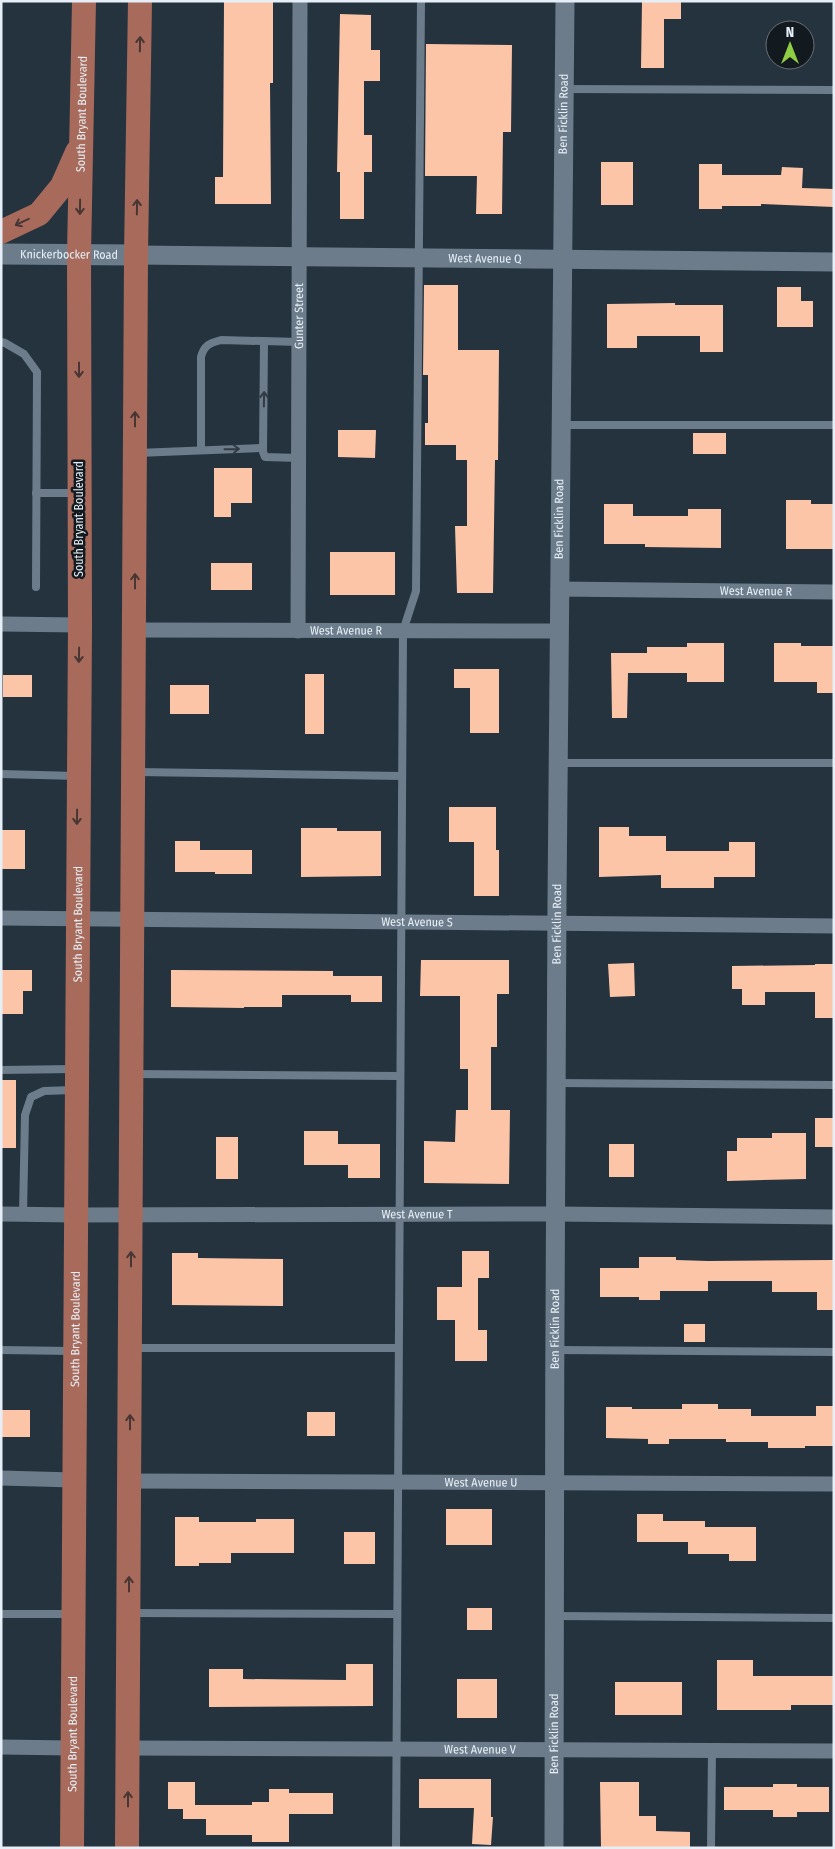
<svg xmlns="http://www.w3.org/2000/svg" width="835" height="1849" font-family="'Fira Sans Condensed',sans-serif">
	<style>
		.building { fill: #fdc5a8 }
		.lines { fill: none; stroke-linecap: round; stroke-linejoin: round }
		.service { stroke: #6c7c8a; stroke-width: 8 }
		.minor { stroke: #6c7c8a; stroke-width: 15 }
		.tertiary { stroke: #6c7c8a; stroke-width: 19 }
		.secondary { stroke: #6c7c8a; stroke-width: 21 }
		.primary { stroke: #a86b5b; stroke-width: 24 }
		.oneway { stroke: #473634 }
		.oneway2 { stroke: #323c44 }
		.labels { text-anchor: middle; dominant-baseline: central; stroke-width: 5; stroke-linejoin: round; paint-order: stroke }
		.street-label { font-size: 12px; fill: #e6eff7; stroke: #131a1f }
	</style>
	<rect width="100%" height="100%" fill="#25333f"/>
	<!-- building -->
	<g class="building">
		<path d="M224,1H273V83H270L271,204H215V177H223Z"/>
		<path d="M642,1H681V19H664V68H641Z"/>
		<path d="M340,14L371,15V50H380V81H364V135H372V172H364V219H340V172H337Z"/>
		<path d="M426,44L512,45L511,132H503L502,214H476L477,176H425Z"/>
		<rect x="601" y="162" width="32" height="43"/>
		<path d="M699,164H722V175H781L782,167L803,168L802,188L834,189V207L761,204V206H722V209H699Z"/>
		<path d="M424,285H458V350H499L498,460H495L493,593H457L455,526H467V460H456V445H425V423H428V375H423Z"/>
		<path d="M777,287H801V301H813V327H777Z"/>
		<path d="M675,303V305H723V352H700V336H637V348H607V304Z"/>
		<path d="M338,430H376L375,458L338,457Z"/>
		<rect x="693" y="433" width="33" height="21"/>
		<path d="M214,468H252V503H231V517H214Z"/>
		<path d="M786,500H811V504H834V549H786Z"/>
		<path d="M604,504H633V516H688V509H721V548L645,547V544H604Z"/>
		<rect x="330" y="552" width="65" height="43"/>
		<rect x="211" y="563" width="41" height="27"/>
		<path d="M687,643H724V682H687V673H628L627,718H612L611,653H647V647H687Z"/>
		<path d="M774,643H801V646H834V693H817V682H774Z"/>
		<path d="M454,669H499V733H470V688H454Z"/>
		<rect x="305" y="674" width="19" height="60"/>
		<rect x="3" y="675" width="29" height="22"/>
		<rect x="170" y="685" width="39" height="29"/>
		<path d="M449,807H496V850H499V896H474V842H449Z"/>
		<path d="M599,827H629V836H666V851H729V842H755V877H714V888H661V875L599,877Z"/>
		<path d="M301,828H337V831H381V876L301,877Z"/>
		<rect x="1" y="830" width="24" height="39"/>
		<path d="M175,841H200V850H252V874H215V872H175Z"/>
		<path d="M421,960H509V994H497V1047H491V1110H510L509,1184L424,1183V1141L455,1142L456,1110H468V1069H460V996H420Z"/>
		<path d="M634,963L635,996L610,997L608,964Z"/>
		<path d="M815,964H834V1018H815V992H765V1005H742V989H732V966L815,965Z"/>
		<path d="M1,970H32V991H23V1014H1Z"/>
		<path d="M171,970L333,971V976H382V1002H351V995H282V1007H244V1008L171,1007Z"/>
		<rect x="1" y="1080" width="15" height="68"/>
		<rect x="815" y="1118" width="19" height="29"/>
		<path d="M304,1131H338V1144H380V1178H348V1165H304Z"/>
		<path d="M772,1133H806V1179L727,1181V1151H737V1138H772Z"/>
		<rect x="216" y="1137" width="22" height="42"/>
		<rect x="609" y="1144" width="25" height="33"/>
		<path d="M462,1251H489V1278H478V1330H487V1361H455V1320H437V1287H462Z"/>
		<path d="M172,1253H198V1258L283,1259V1306L172,1305Z"/>
		<path d="M639,1257H676V1260L708,1261L834,1260V1310H817V1292H772V1281H708V1291H660V1300H639V1297H600V1268H639Z"/>
		<rect x="684" y="1324" width="21" height="18"/>
		<path d="M682,1404H718V1409H751V1416H816V1406H834V1446H805V1448H768V1442H726V1439H669V1444H648V1439L606,1438V1407H632V1409H682Z"/>
		<rect x="1" y="1410" width="29" height="27"/>
		<rect x="307" y="1412" width="28" height="24"/>
		<rect x="446" y="1509" width="46" height="36"/>
		<path d="M637,1514H663V1521H705V1527H756V1561H729V1554H688V1542H637Z"/>
		<path d="M175,1517H199V1522H256V1519H294V1553H231V1563H199V1566H175Z"/>
		<rect x="344" y="1532" width="31" height="32"/>
		<rect x="467" y="1608" width="25" height="22"/>
		<path d="M717,1660H753V1676H834V1705H791V1710H717Z"/>
		<path d="M346,1664H373V1706L209,1707V1669H243V1679L346,1680Z"/>
		<rect x="457" y="1679" width="40" height="39"/>
		<rect x="615" y="1682" width="67" height="33"/>
		<path d="M419,1779H491V1817H493L491,1845L472,1844L474,1808H419Z"/>
		<path d="M168,1782H195V1805H252V1802H269V1789H289V1793H333V1814H289V1842H252V1835H206V1819H183V1809H168Z"/>
		<path d="M600,1782H639V1816H656V1831L690,1832V1848H601Z"/>
		<path d="M773,1784H797V1787H829V1812H797V1817H773V1810H724V1787H773Z"/>
	</g>
	<g class="lines">
		<!-- service -->
		<g class="service">
			<path d="M563,89L834,90"/>
			<path d="M1,342L5,343L24,354L37,372L36,587"/>
			<path d="M264,342L263,452L265,457L299,458"/>
			<path d="M561,425H834"/>
			<path d="M201,450V357C204,345 210,343 221,340L299,342"/>
			<path d="M137,453L262,448"/>
			<path d="M36,493H77"/>
			<path d="M557,763H834"/>
			<path d="M136,772L402,776"/>
			<path d="M1,774L77,776"/>
			<path d="M1,1070L74,1069"/>
			<path d="M135,1074L400,1076"/>
			<path d="M555,1083L834,1085"/>
			<path d="M23,1214L25,1115L31,1097L44,1091L73,1090"/>
			<path d="M133,1348H398"/>
			<path d="M1,1350L72,1351"/>
			<path d="M556,1350L834,1352"/>
			<path d="M132,1613L397,1614"/>
			<path d="M1,1614H71"/>
			<path d="M555,1616L834,1618"/>
			<path d="M396,1848L403,631L416,591L421,1"/>
			<path d="M711,1848L712,1751"/>
		</g>
		<!-- minor -->
		<g class="minor">
			<path id="s1" d="M558,589L834,592"/>
			<path d="M1,624L80,625"/>
			<path id="s2" d="M135,630L558,631"/>
			<path id="s3" d="M298,631L300,1"/>
			<path id="s4" d="M1,918L834,926"/>
			<path id="s5" d="M1,1214L75,1215L555,1214L834,1217"/>
			<path d="M1,1478L74,1480"/>
			<path id="s6" d="M129,1481L834,1484"/>
			<path d="M1,1747L72,1748"/>
			<path id="s7" d="M128,1748L834,1751"/>
		</g>
		<!-- tertiary -->
		<g class="tertiary">
			<path id="s8" d="M136,255L834,262"/>
			<path id="s9" d="M554,1848C554,1532 555,1217 557,901C558,601 560,301 565,1"/>
		</g>
		<!-- secondary -->
		<path class="secondary" id="s10" d="M1,254L136,255"/>
		<!-- primary -->
		<g class="primary">
			<path d="M1,232L39,214L62,186L77,152"/>
			<path id="s11" d="M72,1848L80,625L79,254L84,1"/>
			<path d="M127,1848L136,255L140,1"/>
		</g>
	</g>
	<!-- one-way arrows -->
	<defs><path id="oneway-shaft" d="M-6 0H5M1.5-3L5.5 0L1.5 3" fill="none" stroke-width="1.6" stroke-linecap="round" stroke-linejoin="round" transform="scale(1.25)"/></defs>
	<g class="oneway">
		<use href="#oneway-shaft" transform="translate(140 44) rotate(-89)"/>
		<use href="#oneway-shaft" transform="translate(80 207) rotate(91)"/>
		<use href="#oneway-shaft" transform="translate(137 207) rotate(-89)"/>
		<use href="#oneway-shaft" transform="translate(22 222) rotate(155)"/>
		<use href="#oneway-shaft" transform="translate(79 370) rotate(90)"/>
		<use href="#oneway-shaft" transform="translate(135 419) rotate(-90)"/>
		<use href="#oneway-shaft" transform="translate(135 581) rotate(-90)"/>
		<use href="#oneway-shaft" transform="translate(79 655) rotate(91)"/>
		<use href="#oneway-shaft" transform="translate(77 817) rotate(91)"/>
		<use href="#oneway-shaft" transform="translate(131 1259) rotate(-90)"/>
		<use href="#oneway-shaft" transform="translate(130 1422) rotate(-90)"/>
		<use href="#oneway-shaft" transform="translate(129 1584) rotate(-90)"/>
		<use href="#oneway-shaft" transform="translate(128 1799) rotate(-90)"/>
	</g>
	<g class="oneway2">
		<use href="#oneway-shaft" transform="translate(264 399) rotate(-89)"/>
		<use href="#oneway-shaft" transform="translate(232 449) rotate(-1)"/>
	</g>
	<g class="labels">
		<!-- street labels -->
		<g class="street-label">
			<text stroke="none"><textPath href="#s11" startOffset="1734">South Bryant Boulevard</textPath></text>
			<text stroke="none"><textPath href="#s9" startOffset="1734">Ben Ficklin Road</textPath></text>
			<text stroke="none"><textPath href="#s10" startOffset="68">Knickerbocker Road</textPath></text>
			<text stroke="none"><textPath href="#s8" startOffset="349">West Avenue Q</textPath></text>
			<text stroke="none"><textPath href="#s3" startOffset="315">Gunter Street</textPath></text>
			<text transform="translate(79 519) rotate(-90)">South Bryant Boulevard</text>
			<text stroke="none"><textPath href="#s9" startOffset="1329">Ben Ficklin Road</textPath></text>
			<text stroke="none"><textPath href="#s1" startOffset="198">West Avenue R</textPath></text>
			<text stroke="none"><textPath href="#s2" startOffset="211">West Avenue R</textPath></text>
			<text stroke="none"><textPath href="#s4" startOffset="416">West Avenue S</textPath></text>
			<text stroke="none"><textPath href="#s11" startOffset="924">South Bryant Boulevard</textPath></text>
			<text stroke="none"><textPath href="#s9" startOffset="924">Ben Ficklin Road</textPath></text>
			<text stroke="none"><textPath href="#s5" startOffset="416">West Avenue T</textPath></text>
			<text stroke="none"><textPath href="#s11" startOffset="519">South Bryant Boulevard</textPath></text>
			<text stroke="none"><textPath href="#s9" startOffset="519">Ben Ficklin Road</textPath></text>
			<text stroke="none"><textPath href="#s6" startOffset="352">West Avenue U</textPath></text>
			<text stroke="none"><textPath href="#s11" startOffset="114">South Bryant Boulevard</textPath></text>
			<text stroke="none"><textPath href="#s9" startOffset="114">Ben Ficklin Road</textPath></text>
			<text stroke="none"><textPath href="#s7" startOffset="352">West Avenue V</textPath></text>
		</g>
	</g>
	<!-- border -->
	<rect width="835" height="1849" fill="none" stroke="#e6eff7" stroke-width="5"/>
	<!-- north arrow -->
	<g transform="translate(790 45)"><circle r="24" fill="#131a1f" stroke="#676f75"/>
	<path d="M0-4L9 19L0 12L-9 19Z" fill="#8fcd42"/>
	<text y="-8" font-size="14" font-weight="bold" text-anchor="middle" fill="#e6eff7">N</text>
	</g>
</svg>
